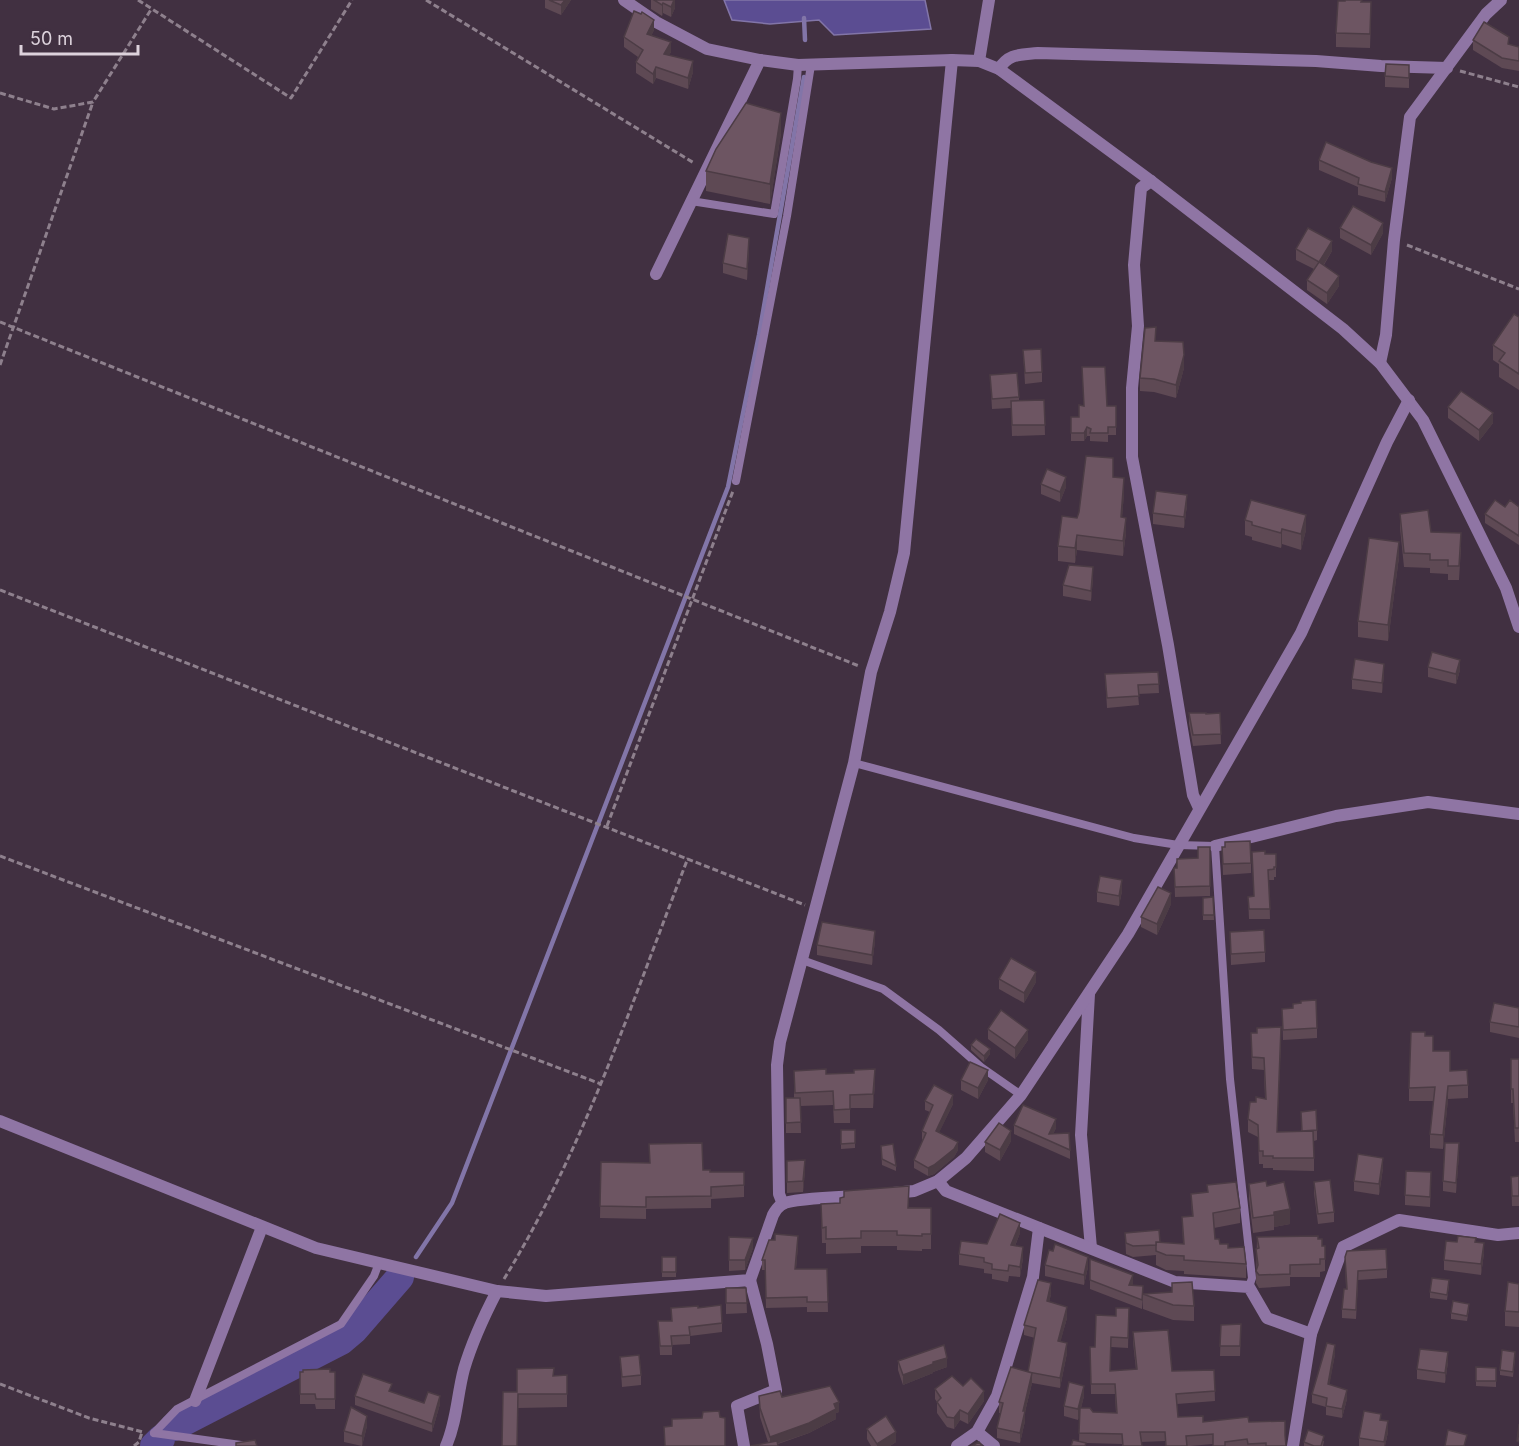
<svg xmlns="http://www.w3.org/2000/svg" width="1519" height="1446" font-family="Inter,sans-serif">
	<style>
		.water { fill: #5b4d92; stroke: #8275a8; stroke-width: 1.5 }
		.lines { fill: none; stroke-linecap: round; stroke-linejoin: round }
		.stream { stroke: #8275a8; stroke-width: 4.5 }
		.river { stroke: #5b4d92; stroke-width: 28 }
		.path { stroke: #8e808d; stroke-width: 3; stroke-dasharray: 6 3; stroke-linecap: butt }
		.service { stroke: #8f75a4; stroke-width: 8 }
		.minor { stroke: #8f75a4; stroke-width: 12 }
		.tertiary { stroke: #8f75a4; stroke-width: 12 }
		.wall { fill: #5e4954 }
		.shaded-wall { fill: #4c3c45 }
		.building { fill: #6d5562; stroke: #4c3c45; stroke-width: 1.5 }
	</style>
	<rect width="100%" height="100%" fill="#413041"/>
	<!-- water -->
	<path class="water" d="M724,0H925L931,29L834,35L819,20L770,24L732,20Z"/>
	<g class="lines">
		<!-- stream -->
		<g class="stream">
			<path d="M804,18L805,40"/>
			<path d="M416,1257L452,1203L728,487L759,335L804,77"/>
		</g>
		<!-- river -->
		<g class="river">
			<path d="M174,1427L341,1341L354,1330L400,1277"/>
			<path d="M154,1446L161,1439"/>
		</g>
		<!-- path -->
		<g class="path">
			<path d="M138,0L291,98L352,0"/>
			<path d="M426,0L694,163"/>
			<path d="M1460,71L1519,87"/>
			<path d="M0,93L54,109L93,102L152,8"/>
			<path d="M1407,245L1519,289"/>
			<path d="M0,322L859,666"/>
			<path d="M0,365L93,102"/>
			<path d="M0,590L805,905"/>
			<path d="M607,826L733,491"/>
			<path d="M0,856L601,1084"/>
			<path d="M504,1279C584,1149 633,999 688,858"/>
			<path d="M0,1384L89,1418L143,1432"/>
			<path d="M134,1446L139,1442L142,1432"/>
		</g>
		<!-- service -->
		<g class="service">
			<path d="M691,201L774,214L797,79L798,65"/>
			<path d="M736,481L787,216L811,65"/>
			<path d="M854,763L1134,838L1178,845L1215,846L1230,1079L1252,1278L1249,1287"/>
			<path d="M802,960L883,989L939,1030L981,1067L1021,1095"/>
			<path d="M154,1433L177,1409L341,1324L374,1276L379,1263"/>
			<path d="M154,1433L248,1446"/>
		</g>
		<!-- minor -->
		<g class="minor">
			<path d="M979,61L989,0"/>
			<path d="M999,69C1009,53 1020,55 1038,53L1316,61L1381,66L1447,68"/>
			<path d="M1151,181L1141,188L1134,265L1138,326L1132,388V457L1168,645L1193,795L1199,808"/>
			<path d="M656,274L760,60"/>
			<path d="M1380,363L1386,335L1394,240L1410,117L1486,14L1501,0"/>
			<path d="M1215,846L1336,816L1428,802L1519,814"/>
			<path d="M1089,994L1081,1135L1091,1248"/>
			<path d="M0,1121L316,1248L497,1291L546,1296L750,1280L773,1215C775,1211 778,1207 782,1204C795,1198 844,1197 860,1196"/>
			<path d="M938,1181L946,1191L1175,1282L1249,1287L1267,1318L1311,1334"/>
			<path d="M893,1193L914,1191L938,1181L966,1158L1021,1095L1128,934L1301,633L1387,442L1409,400"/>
			<path d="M783,1204L779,1194L777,1065L780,1042L854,763L871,672L890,612L904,553L952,60"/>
			<path d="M195,1401L262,1227"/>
			<path d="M977,1432L994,1446"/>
			<path d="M446,1446C457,1421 457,1395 464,1369C472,1342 484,1316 497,1291"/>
			<path d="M744,1446L737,1406L776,1390L767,1344L750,1280"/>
			<path d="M957,1446L977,1432L997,1396L1033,1277L1039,1228"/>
			<path d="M1293,1446L1311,1334L1343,1247L1399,1220L1498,1235L1519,1233"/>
		</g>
		<!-- tertiary -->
		<path class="tertiary" d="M624,0L656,22L707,49L760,60L798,65L952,60L979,61L999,69L1151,181L1343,329L1380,363L1423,420L1506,588L1519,627"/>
	</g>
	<!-- wall -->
	<g class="wall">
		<path d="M545,0H571L561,15L545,8Z"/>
		<path d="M651,0H675V8L671,17L663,13L662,16L651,9Z"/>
		<path d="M1371,16L1370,48L1336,47V33Z"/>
		<path d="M654,30L651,36L671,52L669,55L693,72L688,89L656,78L653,84L636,73V62L638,57L624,47V37Z"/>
		<path d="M1473,40L1519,47V71L1502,68L1473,50Z"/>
		<path d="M1409,75V88L1385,87V76Z"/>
		<path d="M781,133L770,204L706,191V171Z"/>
		<path d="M1319,160L1392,178L1385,202L1358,195V187L1319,170Z"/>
		<path d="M1340,228L1383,233L1371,255L1340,238Z"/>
		<path d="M749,248L747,280L723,273V263Z"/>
		<path d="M1296,249L1332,251L1324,265L1339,286L1327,304L1307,290V280L1314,269L1296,260Z"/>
		<path d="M1519,317V390L1499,377V364L1493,360V345Z"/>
		<path d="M1156,341L1184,368L1176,398L1154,392L1140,391V378Z"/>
		<path d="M1023,350L1042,372V382L1025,384Z"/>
		<path d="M990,375L1019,397V401L1044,400L1045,435L1012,436L1011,408L992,409Z"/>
		<path d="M1107,406H1116V435H1108V442L1090,441V436H1087L1084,441H1071V417H1079Z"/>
		<path d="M1448,407L1493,423L1479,441L1448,418Z"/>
		<path d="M1113,477L1124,493L1122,517L1126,533L1123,556L1077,550L1075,563L1058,561V546L1077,518Z"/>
		<path d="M1041,484L1066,487L1060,502L1041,494Z"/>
		<path d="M1187,505L1184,528L1153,524V513Z"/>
		<path d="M1505,507H1519V545L1485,523V514Z"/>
		<path d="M1400,514L1431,532L1461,547L1459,580H1448V574L1430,573V568L1404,567L1400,528Z"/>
		<path d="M1245,520L1306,530L1301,550L1282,544L1281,548L1252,540V537L1245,535Z"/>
		<path d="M1399,557L1388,641L1358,637V621Z"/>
		<path d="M1093,578L1091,601L1063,596V585Z"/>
		<path d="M1428,667L1460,670L1456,684L1428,677Z"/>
		<path d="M1158,672L1159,693L1138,694L1139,705L1107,708L1105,674Z"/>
		<path d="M1384,674L1382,693L1352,689V679Z"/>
		<path d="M1189,713H1220L1221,744L1193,746L1189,724Z"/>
		<path d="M1210,847V896L1175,897L1174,868H1177L1198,858Z"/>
		<path d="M1222,847L1251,863V873L1223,875Z"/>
		<path d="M1252,852L1265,854H1276V877H1274V880H1269L1270,919H1249L1248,897L1254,896Z"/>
		<path d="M1122,891L1119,906L1097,902V892Z"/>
		<path d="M1213,897L1214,920H1203V898Z"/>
		<path d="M1171,904L1157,935L1141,927V917Z"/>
		<path d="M1230,932L1265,952V962L1231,965Z"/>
		<path d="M875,941L872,965L817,955V945Z"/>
		<path d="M999,979L1036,982L1024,1003L999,989Z"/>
		<path d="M1301,1003L1317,1028V1038L1283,1040L1282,1009L1293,1008Z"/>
		<path d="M1519,1008V1038L1490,1032V1022Z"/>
		<path d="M988,1029L1028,1040L1015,1059L988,1039Z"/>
		<path d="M1251,1033L1281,1039L1277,1132L1301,1131V1112L1317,1130V1140L1314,1141V1171L1273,1170V1168H1263V1164H1259L1258,1137L1248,1132V1119L1256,1102L1265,1099L1264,1070L1252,1069Z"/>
		<path d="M1425,1036L1433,1051L1450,1071L1468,1085V1098L1448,1099L1443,1149L1430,1148V1134L1434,1101H1409V1088Z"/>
		<path d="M971,1045L990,1054L984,1062L971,1050Z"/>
		<path d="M1511,1059H1519V1142H1515L1513,1103H1511Z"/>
		<path d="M794,1071L826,1074L875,1083L873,1108H850V1123H834L833,1105L800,1106L801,1133H786V1098H794Z"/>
		<path d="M961,1080H988L978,1099L961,1090Z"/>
		<path d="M925,1101L953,1104L939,1132L958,1150L954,1157L934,1174L928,1176L914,1168V1160L923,1140L922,1139V1131L930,1112L925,1110Z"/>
		<path d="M1014,1125L1056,1128L1053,1134L1070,1150V1159L1014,1134Z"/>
		<path d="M841,1130H855V1148L841,1149Z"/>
		<path d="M1011,1141L1000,1161L985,1152V1142Z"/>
		<path d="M649,1144L703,1170L710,1172H744V1197L711,1199V1208L646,1209V1219L600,1218L601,1162L650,1163Z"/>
		<path d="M881,1146L896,1166V1171L882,1165Z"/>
		<path d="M1459,1154L1456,1193L1443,1191V1181Z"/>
		<path d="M787,1161L805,1171L803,1192L787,1193Z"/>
		<path d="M1383,1168L1379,1195L1354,1191V1181Z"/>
		<path d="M1519,1176V1206H1512L1511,1177Z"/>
		<path d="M1314,1182L1334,1212V1222L1318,1224L1314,1193Z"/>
		<path d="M1431,1182L1430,1207L1405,1205V1195Z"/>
		<path d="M1249,1184L1267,1186L1290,1224L1274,1227V1230L1253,1233L1249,1199Z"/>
		<path d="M1207,1185L1240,1208V1223L1214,1228L1215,1239L1220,1244L1228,1248L1246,1264V1278L1184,1274V1271L1166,1270L1156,1265V1255L1133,1257L1126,1254L1125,1233L1160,1242L1183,1244L1182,1217H1192L1191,1194L1207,1192Z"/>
		<path d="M821,1204L931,1208V1249H922V1251L897,1250V1246H861V1253L826,1254V1243H822Z"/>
		<path d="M1020,1233L1015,1246L1023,1258L1020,1277L1009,1276L1008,1282L992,1279V1274L984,1273V1269L959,1265V1254Z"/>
		<path d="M729,1237L753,1248L745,1270L729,1271Z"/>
		<path d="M1257,1237L1318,1239L1322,1246H1325V1271L1320,1272V1277H1290V1286L1259,1288L1256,1283Z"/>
		<path d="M1457,1242H1476L1484,1253L1481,1275L1444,1270V1260Z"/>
		<path d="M798,1246L796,1269H827L828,1312H807V1307L766,1308L765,1270H762V1260Z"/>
		<path d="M1053,1251L1088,1267L1084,1285L1045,1276V1265Z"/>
		<rect x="662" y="1257" width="14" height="20"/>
		<path d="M1345,1257L1387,1269V1278L1358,1280L1356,1319L1342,1318V1309L1346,1289Z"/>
		<path d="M1090,1259L1133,1284L1132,1285L1143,1294L1172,1292V1283L1194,1306V1321L1173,1320L1143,1309V1297L1142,1309L1090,1289Z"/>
		<path d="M1519,1284V1327L1505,1326V1311Z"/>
		<path d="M1449,1285L1447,1300L1430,1298V1292Z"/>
		<path d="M726,1288H746L747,1313L726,1314Z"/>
		<path d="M1051,1294L1049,1302L1067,1318L1060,1342L1067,1353L1060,1388L1032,1383L1025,1412V1421L1020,1443L997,1438V1428L1001,1413H999V1402L1028,1372L1035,1338L1024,1335V1325Z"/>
		<path d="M671,1308H698L722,1323V1332L690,1336V1344L672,1345V1355H660L658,1321H671Z"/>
		<path d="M1129,1308L1128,1348L1111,1347L1110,1371L1136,1370L1133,1342V1332L1172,1371L1214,1370L1215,1401L1177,1404L1178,1417L1203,1422H1249L1285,1438L1286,1446H1213V1444L1190,1446H1166L1165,1441L1141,1442L1142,1446H1122V1444L1086,1443V1446L1079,1441L1080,1413L1078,1420L1064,1416V1406L1084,1396L1081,1408L1093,1412L1116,1413L1115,1394H1091L1090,1347H1095L1116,1316Z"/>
		<path d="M1469,1309L1467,1321L1451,1319V1313Z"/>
		<path d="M1241,1324L1240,1356H1220L1221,1325Z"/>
		<path d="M1335,1354L1329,1385L1347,1399L1342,1418L1326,1415V1407L1312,1403V1394Z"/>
		<path d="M620,1357L641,1375V1385L622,1387Z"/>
		<path d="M1515,1357L1513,1377L1500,1375V1370Z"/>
		<path d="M898,1361L947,1367L933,1372V1373L903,1385L898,1370Z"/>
		<path d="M1448,1362L1445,1383L1417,1379V1369Z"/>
		<path d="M1476,1367L1496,1368V1387L1476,1386Z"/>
		<path d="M300,1372H335V1409H316L315,1404H300Z"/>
		<path d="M567,1375V1407L518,1408L517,1392L554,1376Z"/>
		<path d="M963,1386L984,1401L968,1424L960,1420L954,1429L947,1427L937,1413V1402L935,1399V1389Z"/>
		<path d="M392,1392L424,1403L440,1404L432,1432L355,1405V1396Z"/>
		<path d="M759,1396L782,1397L839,1412L836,1413V1419L809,1433L778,1444L768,1442L760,1417Z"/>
		<path d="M1381,1420L1388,1432L1385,1446H1359V1438Z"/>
		<path d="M367,1426L362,1446L344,1442V1431Z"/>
		<path d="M867,1429L896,1442L890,1446H871L867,1439Z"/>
		<path d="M1324,1441L1323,1446H1304V1442Z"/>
	</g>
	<!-- shaded-wall -->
	<g class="shaded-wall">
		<path d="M565,0H571L561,15V5Z"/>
		<path d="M674,0H675V8L671,17V7Z"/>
		<path d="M663,3V13L662,16V5Z"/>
		<path d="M654,20V30L647,44V34Z"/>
		<path d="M671,42V52L664,64V54Z"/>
		<path d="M693,61V72L688,89V78Z"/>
		<path d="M656,67V78L653,84V74Z"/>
		<path d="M781,113V133L770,204V184Z"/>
		<path d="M1392,168V178L1385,202V192Z"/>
		<path d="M1383,223V233L1371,255V245Z"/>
		<path d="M749,238V248L747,280V269Z"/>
		<path d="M1332,241V251L1319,272V262Z"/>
		<path d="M1339,276V286L1327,304V293Z"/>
		<path d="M1184,355V368L1176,398V385Z"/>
		<path d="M1493,413V423L1479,441V430Z"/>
		<path d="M1087,427V436L1084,441V433Z"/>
		<path d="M1066,477V487L1060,502V492Z"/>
		<path d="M1124,478V493L1121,532V517Z"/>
		<path d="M1187,495V505L1184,528V517Z"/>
		<path d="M1306,515V530L1301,550V534Z"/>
		<path d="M1126,518V533L1123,556V541Z"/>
		<path d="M1282,529V544L1281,548V533Z"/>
		<path d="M1077,535V550L1075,563V548Z"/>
		<path d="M1399,542V557L1388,641V625Z"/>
		<path d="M1093,567V578L1091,601V591Z"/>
		<path d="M1460,660V670L1456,684V674Z"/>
		<path d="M1384,664V674L1382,693V683Z"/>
		<path d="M1122,880V891L1119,906V896Z"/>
		<path d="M1171,893V904L1157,935V924Z"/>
		<path d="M875,931V941L872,965V955Z"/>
		<path d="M1036,972V982L1024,1003V993Z"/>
		<path d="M1028,1030V1040L1015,1059V1048Z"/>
		<path d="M990,1049V1054L984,1062V1056Z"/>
		<path d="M875,1069V1083L873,1108V1094Z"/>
		<path d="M988,1070V1080L978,1099V1088Z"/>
		<path d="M1448,1086V1099L1443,1149V1135Z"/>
		<path d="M953,1095V1104L936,1139V1131Z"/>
		<path d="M1056,1119V1128L1050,1141L1049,1134Z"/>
		<path d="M1011,1131V1141L1000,1161V1150Z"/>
		<path d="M958,1142V1150L954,1157L934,1174L928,1176V1168Z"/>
		<path d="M1459,1143V1154L1456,1193V1183Z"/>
		<path d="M1383,1158V1168L1379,1195V1184Z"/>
		<path d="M805,1160V1171L803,1192V1181Z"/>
		<path d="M1290,1209V1224L1274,1227V1212Z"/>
		<path d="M1020,1223V1233L1011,1256V1245Z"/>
		<path d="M798,1236V1246L795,1279V1269Z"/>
		<path d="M753,1238V1248L745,1270V1260Z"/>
		<path d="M1484,1243V1253L1481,1275V1264Z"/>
		<path d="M1023,1247V1258L1020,1277V1267Z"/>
		<path d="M1088,1257V1267L1084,1285V1275Z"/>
		<path d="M1133,1275V1284L1129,1294V1285Z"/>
		<path d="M1051,1283V1294L1047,1311V1301Z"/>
		<path d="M1067,1307V1318L1058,1351V1341Z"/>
		<path d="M1067,1343V1353L1060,1388V1378Z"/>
		<path d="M1335,1345V1354L1328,1394V1384Z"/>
		<path d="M1448,1352V1362L1445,1383V1373Z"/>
		<path d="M947,1358V1367L933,1372V1373L903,1385V1375L933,1362Z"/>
		<path d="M1032,1373V1383L1025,1412V1421L1020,1443V1433L1023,1411Z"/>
		<path d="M1084,1386V1396L1078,1420V1409Z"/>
		<path d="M1347,1390V1399L1342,1418V1409Z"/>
		<path d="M984,1391V1401L968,1424V1414Z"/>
		<path d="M440,1396V1404L432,1432V1424Z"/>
		<path d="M839,1402V1412L836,1413V1419L809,1433L770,1446V1437Z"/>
		<path d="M960,1410V1420L954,1429V1418Z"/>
		<path d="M367,1416V1426L362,1446V1436Z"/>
		<path d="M1388,1421V1432L1385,1446H1384Z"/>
		<path d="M896,1432V1442L890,1446H877V1444Z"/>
	</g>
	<!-- building -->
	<g class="building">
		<path d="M549,0H565L561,5Z"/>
		<path d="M654,0H674L671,7L663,3L662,5Z"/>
		<path d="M1345,0H1362L1361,2H1371L1370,34L1336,33L1338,1H1345Z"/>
		<path d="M634,11L641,14L642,12L654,20L647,34L671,42L664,54L693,61L688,78L656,67L653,74L636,62L643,50L624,37Z"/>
		<path d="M1484,22L1509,37L1508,44L1519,47V61L1502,58L1473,40Z"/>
		<path d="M1386,64L1409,65V78L1385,76Z"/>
		<path d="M746,103L781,113L770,184L706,171L716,149Z"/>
		<path d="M1326,142L1371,162L1392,168L1385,192L1358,184L1359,178L1319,160Z"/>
		<path d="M1353,206L1383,223L1371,245L1340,228Z"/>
		<path d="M1308,228L1332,241L1319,262L1296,249Z"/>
		<path d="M728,234L749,238L747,269L723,263Z"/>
		<path d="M1319,262L1339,276L1327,293L1307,280Z"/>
		<path d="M1514,314L1519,317V374L1499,361L1505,353L1493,345Z"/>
		<path d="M1156,327L1155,341L1183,342L1184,355L1176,385L1154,379L1140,378L1145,328Z"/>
		<path d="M1041,349L1042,372L1025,373L1023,350Z"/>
		<path d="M1082,367H1105L1107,406H1116V427H1108V433H1090L1091,429L1087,427L1084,433H1071V417H1079V405L1084,406Z"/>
		<path d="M1017,373L1019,397L992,399L990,375Z"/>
		<path d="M1461,391L1493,413L1479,430L1448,407Z"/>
		<path d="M1044,400L1045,425H1012L1011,401Z"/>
		<path d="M1086,456L1113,458V477L1124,478L1121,517L1126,518L1123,541L1077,535L1075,548L1058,546L1062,516L1077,518L1079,512Z"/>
		<path d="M1047,469L1066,477L1060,492L1041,484Z"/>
		<path d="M1156,491L1187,495L1184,517L1153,513Z"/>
		<path d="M1251,500L1306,515L1301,534L1282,529L1281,533L1252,525V522L1245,520Z"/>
		<path d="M1495,500L1505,507L1510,500L1519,507V536L1485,514Z"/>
		<path d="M1428,510L1431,532L1461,533L1459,566H1448V560H1430V554L1404,553L1400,514Z"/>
		<path d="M1369,538L1399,542L1388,625L1358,621Z"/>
		<path d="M1069,565L1093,567L1091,591L1063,585Z"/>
		<path d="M1432,652L1460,660L1456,674L1428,667Z"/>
		<path d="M1355,659L1384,664L1382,683L1352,679Z"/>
		<path d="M1158,672L1159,684L1138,685L1139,696L1107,698L1105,674Z"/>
		<path d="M1189,713H1206V714L1220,713L1221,734L1193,735Z"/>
		<path d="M1250,841L1251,863L1223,864L1222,847H1225V842Z"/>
		<path d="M1198,847H1210V886L1175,887L1174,868H1177V859L1198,858Z"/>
		<path d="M1265,851V854H1276V867H1274V869L1268,870L1270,909H1249L1248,897L1254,896L1252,852Z"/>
		<path d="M1100,876L1122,880L1119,896L1097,892Z"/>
		<path d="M1158,887L1171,893L1157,924L1141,917Z"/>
		<path d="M1213,897L1214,915H1203V898Z"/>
		<path d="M822,922L875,931L872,955L817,945Z"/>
		<path d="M1264,930L1265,952L1231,954L1230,932Z"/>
		<path d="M1011,958L1036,972L1024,993L999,979Z"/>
		<path d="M1316,1000L1317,1028L1283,1030L1282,1009L1293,1008V1004L1301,1003V1001Z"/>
		<path d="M1494,1003L1519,1008V1027L1490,1022Z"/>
		<path d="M1001,1010L1028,1030L1015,1048L988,1029Z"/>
		<path d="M1281,1027L1277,1132L1313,1131L1314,1158H1273V1156H1263V1151H1259L1258,1125L1248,1119L1250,1102H1256V1097L1266,1099L1264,1058L1252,1057L1251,1033H1257V1028Z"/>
		<path d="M1411,1032H1425V1036H1433V1051H1450V1071L1467,1070L1468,1085L1448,1086L1443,1135L1430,1134L1435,1087L1409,1088Z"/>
		<path d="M976,1039L990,1049L984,1056L971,1045Z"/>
		<path d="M1511,1059H1519V1128H1515L1513,1089H1511Z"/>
		<path d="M970,1062L988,1070L978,1088L961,1080Z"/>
		<path d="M826,1069V1074L854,1073V1070L875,1069L873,1094L850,1095V1109L834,1110L833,1091L795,1093L794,1071Z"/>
		<path d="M934,1085L953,1095L936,1131L958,1142L954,1149L934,1165L928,1168L914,1160L926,1133L922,1131L933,1105L925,1101Z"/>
		<path d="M786,1098H800L801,1122L786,1123Z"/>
		<path d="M1023,1105L1056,1119L1049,1134L1069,1133L1070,1150L1014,1125Z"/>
		<path d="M1316,1110L1317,1130L1302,1131L1301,1112Z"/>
		<path d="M999,1123L1011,1131L1000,1150L985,1142Z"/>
		<path d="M841,1130H855V1143L841,1144Z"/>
		<path d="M702,1143L703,1170H710V1172H744V1185L711,1187V1196L646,1197V1207L600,1206L601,1162L650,1163L649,1144Z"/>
		<path d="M1445,1143H1459L1456,1183L1443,1181Z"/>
		<path d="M893,1144L896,1166L882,1159L881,1146Z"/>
		<path d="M1358,1154L1383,1158L1379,1184L1354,1181Z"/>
		<path d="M805,1160L803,1181L787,1182V1161Z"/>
		<path d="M1406,1171L1431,1172L1430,1197L1405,1195Z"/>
		<path d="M1519,1176V1196H1512L1511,1177Z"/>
		<path d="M1330,1180L1334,1212L1318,1214L1314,1182Z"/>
		<path d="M1266,1181L1267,1186L1284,1182L1290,1209L1274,1212V1215L1253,1218L1249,1184Z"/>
		<path d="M1236,1182L1240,1208L1213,1213L1215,1239H1219L1220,1244H1228V1248L1244,1247L1246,1264L1184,1260V1256L1166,1255L1156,1251V1242L1184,1244L1182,1217L1193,1216L1191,1194L1208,1192L1207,1185Z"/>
		<path d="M909,1186L908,1208H931V1234H922V1236L897,1235V1231H861V1238L826,1239V1227L822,1228L821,1204L840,1203V1198L844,1197V1191Z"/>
		<path d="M1000,1214L1020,1223L1011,1245L1023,1247L1020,1267L1009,1265L1008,1271L992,1269V1264L984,1262V1258L959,1254L961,1241L987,1244Z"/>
		<path d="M1159,1230L1160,1242H1156V1245L1133,1246L1126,1243L1125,1233Z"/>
		<path d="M775,1234L798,1236L795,1269H827L828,1302H807V1297L766,1298L765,1260H762L769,1240H775Z"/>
		<path d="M1318,1236V1239H1322V1246H1325V1259H1320V1264L1290,1265V1274L1259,1275L1256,1271L1258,1265L1256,1249L1259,1248L1257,1237Z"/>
		<path d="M1458,1236L1476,1238L1475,1242L1484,1243L1481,1264L1444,1260L1446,1241L1457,1242Z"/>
		<path d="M729,1237L753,1238L745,1260H729Z"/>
		<path d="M1055,1244L1088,1257L1084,1275L1045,1265L1049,1250L1053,1251Z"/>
		<path d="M1386,1249L1387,1269L1358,1271L1356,1310L1342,1309L1344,1289H1347L1345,1257L1347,1251Z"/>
		<rect x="662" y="1257" width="14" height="15"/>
		<path d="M1090,1259L1133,1275L1129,1285L1143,1286L1142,1300L1090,1280Z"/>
		<path d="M1432,1278L1449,1280L1447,1295L1430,1292Z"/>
		<path d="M1038,1280L1051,1283L1047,1301L1067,1307L1058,1341L1067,1343L1060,1378L1028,1372L1036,1328L1024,1325Z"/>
		<path d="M1192,1282L1194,1306L1173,1305L1143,1294L1172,1292V1283Z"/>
		<path d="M1508,1282L1519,1284V1312L1505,1311Z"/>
		<path d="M726,1288H746L747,1303H726Z"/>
		<path d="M1453,1301L1469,1304L1467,1316L1451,1313Z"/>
		<path d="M721,1305L722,1323L689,1327L690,1335L671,1336L672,1346H660L658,1321H672L671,1308L698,1306V1308Z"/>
		<path d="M1116,1308H1129L1128,1338L1111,1337L1110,1371L1137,1369L1133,1332L1168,1330L1172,1371L1214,1370L1215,1391L1176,1394L1178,1417L1203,1416V1422L1248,1417L1249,1422L1285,1421V1435L1286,1446H1266V1443L1248,1444L1247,1439L1225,1442V1446H1213V1434L1186,1436L1187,1446H1166L1165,1432H1140L1142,1446H1123L1122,1434L1079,1433L1080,1408H1090L1093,1412L1117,1413L1115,1384H1091L1090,1347H1095L1096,1315L1116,1316Z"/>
		<path d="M1241,1324L1240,1346H1220L1221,1325Z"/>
		<path d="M1327,1343L1335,1345L1328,1384L1347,1390L1342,1409L1326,1406L1327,1398L1312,1394Z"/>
		<path d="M944,1345L947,1358L933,1362V1364L903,1375L898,1361Z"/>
		<path d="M1420,1349L1448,1352L1445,1373L1417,1369Z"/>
		<path d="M1502,1350L1515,1352L1513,1372L1500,1370Z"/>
		<path d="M639,1355L641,1375L622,1377L620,1357Z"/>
		<path d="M1011,1367L1032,1373L1023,1411H1025L1020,1433L997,1428L1003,1403L999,1402Z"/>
		<path d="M1476,1367L1496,1368V1381H1476Z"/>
		<path d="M554,1368L553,1376L567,1375V1394H518L517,1446H502L503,1392H517V1369Z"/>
		<path d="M330,1369V1372H335V1399H316L315,1394H300V1372H303V1370Z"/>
		<path d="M363,1374L392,1384L389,1391L424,1403L428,1392L440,1396L432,1424L355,1396Z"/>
		<path d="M952,1376L963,1386L971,1378L984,1391L968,1414L960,1410L954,1418L947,1417L937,1402L941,1398L935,1389Z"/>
		<path d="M1069,1382L1084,1386L1078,1409L1064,1406Z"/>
		<path d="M830,1386L839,1402L834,1404L836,1409L809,1423L770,1437L760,1408L759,1396L780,1391L782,1397Z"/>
		<path d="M351,1407L367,1416L362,1436L344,1431Z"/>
		<path d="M719,1411L720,1417L725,1418V1446H665L664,1427L672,1426V1419L702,1418L703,1412Z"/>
		<path d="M1364,1411L1381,1414L1380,1420L1388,1421L1384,1442L1359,1438Z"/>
		<path d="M886,1416L896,1432L877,1444L867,1429Z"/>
		<path d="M1519,1424V1442L1517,1441Z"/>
		<path d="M1308,1430L1324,1436L1321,1446H1314L1304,1442Z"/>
		<path d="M1448,1430L1467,1435L1464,1446H1445Z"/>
		<path d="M255,1440L257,1446H236V1443Z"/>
		<path d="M1073,1440L1086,1443L1085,1446H1071Z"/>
		<path d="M777,1441L778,1446H750Z"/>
		<path d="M979,1442L982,1446H972Z"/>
	</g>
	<!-- scale -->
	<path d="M21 45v9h117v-9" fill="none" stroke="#ddd2dc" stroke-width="3"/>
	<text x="30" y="45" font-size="18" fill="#ddd2dc" stroke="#413041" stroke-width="4.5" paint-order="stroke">50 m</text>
</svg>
